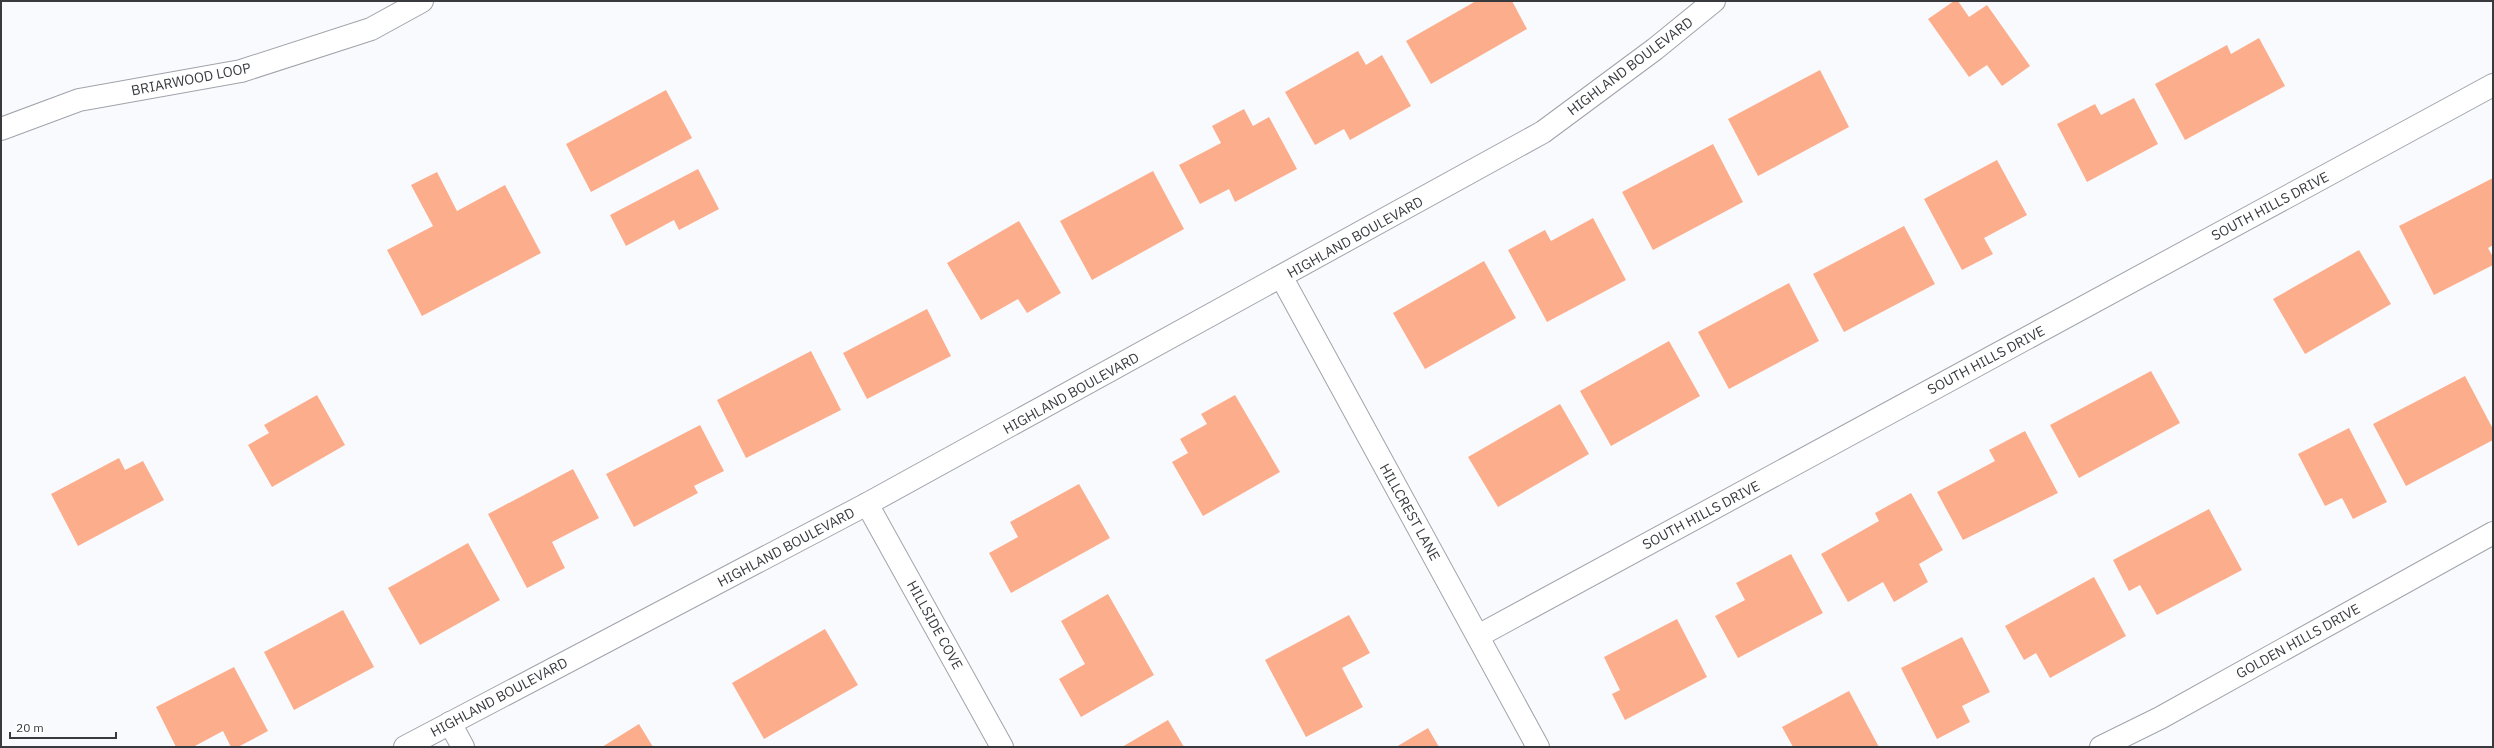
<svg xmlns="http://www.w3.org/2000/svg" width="2494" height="748" font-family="'IBM Plex Sans',sans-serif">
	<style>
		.building { fill: #fcae8c }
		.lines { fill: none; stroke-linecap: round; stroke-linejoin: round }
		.street-casing { stroke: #a0a4aa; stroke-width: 24 }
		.street { stroke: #fff; stroke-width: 22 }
		.labels { text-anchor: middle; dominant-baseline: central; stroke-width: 4; stroke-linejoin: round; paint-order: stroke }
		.street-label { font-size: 14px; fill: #383a3d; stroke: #fff }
	</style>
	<rect width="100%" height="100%" fill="#f8fafe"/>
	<!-- building -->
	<g class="building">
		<path d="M1476,1H1512L1527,29L1431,84L1406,41Z"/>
		<path d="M1954,1H1958L1969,17L1987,5L2030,66L2002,86L1987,65L1969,77L1928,19Z"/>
		<path d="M2259,38L2285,86L2185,140L2155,84L2227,45L2231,54Z"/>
		<path d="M1358,51L1366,65L1382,55L1411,106L1350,140L1344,129L1315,145L1285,92Z"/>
		<path d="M1820,70L1849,127L1758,176L1728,119Z"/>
		<path d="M666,90L692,138L591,192L566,144Z"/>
		<path d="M2134,98L2158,144L2087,182L2057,124L2095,104L2101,115Z"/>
		<path d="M1244,109L1253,126L1269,117L1297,169L1235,202L1229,189L1200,204L1179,165L1221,143L1212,126Z"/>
		<path d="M1713,144L1743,202L1653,250L1622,192Z"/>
		<path d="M1997,160L2027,215L1984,238L1993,254L1962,270L1924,199Z"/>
		<path d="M698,169L719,209L679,230L674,220L626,246L610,215Z"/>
		<path d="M1153,171L1184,229L1092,280L1060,221Z"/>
		<path d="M437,172L457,211L505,185L541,253L422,316L387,250L433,226L411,185Z"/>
		<path d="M2493,178V245L2488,248L2493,257V265L2434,295L2399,226Z"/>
		<path d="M1593,218L1626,280L1547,322L1508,250L1545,230L1551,241Z"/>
		<path d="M1019,221L1061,293L1027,313L1018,299L981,320L947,263Z"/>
		<path d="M1904,226L1935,284L1844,332L1813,274Z"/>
		<path d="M2359,250L2391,304L2305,354L2273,299Z"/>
		<path d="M1484,261L1516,318L1425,369L1393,313Z"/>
		<path d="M1789,283L1819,341L1729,389L1698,332Z"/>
		<path d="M927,309L951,356L867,399L843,353Z"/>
		<path d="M1669,341L1700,396L1611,446L1580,391Z"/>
		<path d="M811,351L841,410L746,458L717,400Z"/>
		<path d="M2151,371L2180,423L2079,478L2050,425Z"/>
		<path d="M2465,376L2493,429V440L2406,486L2373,424Z"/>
		<path d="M317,395L345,445L272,487L248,445L269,433L264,425Z"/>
		<path d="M1235,395L1280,472L1203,516L1172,462L1188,453L1180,439L1207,424L1201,414Z"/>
		<path d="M1560,404L1589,454L1498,507L1468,457Z"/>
		<path d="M700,425L724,471L694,486L698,493L634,527L606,474Z"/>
		<path d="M2349,428L2387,502L2353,519L2342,498L2325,506L2298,454Z"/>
		<path d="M2025,431L2058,493L1963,540L1937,492L1995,461L1989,450Z"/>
		<path d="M119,458L125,470L143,461L164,500L78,546L51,494Z"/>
		<path d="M573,469L599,518L552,542L565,568L527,588L488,514Z"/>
		<path d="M1079,484L1110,538L1011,593L989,553L1018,537L1010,522Z"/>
		<path d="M1911,493L1943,550L1919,564L1928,582L1894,602L1883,582L1848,602L1821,554L1879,521L1875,513Z"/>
		<path d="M2209,509L2242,570L2157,615L2140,585L2129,591L2113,560Z"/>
		<path d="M468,543L500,600L420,645L388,588Z"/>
		<path d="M1791,554L1823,613L1738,658L1715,616L1745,600L1736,583Z"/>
		<path d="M2094,577L2126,636L2050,678L2036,653L2024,660L2005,626Z"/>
		<path d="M1108,594L1154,675L1081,717L1059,679L1085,664L1061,621Z"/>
		<path d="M343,610L374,667L294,710L264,652Z"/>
		<path d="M1349,615L1370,653L1342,668L1363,707L1306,737L1265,660Z"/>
		<path d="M1677,619L1707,677L1625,720L1612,694L1620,690L1604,657Z"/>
		<path d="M825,629L858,685L764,739L732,683Z"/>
		<path d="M1962,637L1990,692L1962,706L1970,722L1937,739L1901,668Z"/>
		<path d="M234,667L268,731L238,747H231L223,731L193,747H176L156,707Z"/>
		<path d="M1849,691L1879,747H1793L1782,727Z"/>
		<path d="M1168,720L1184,747H1122Z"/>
		<path d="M639,724L653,747H602Z"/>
		<path d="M1428,728L1439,747H1396Z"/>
	</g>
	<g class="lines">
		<defs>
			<g id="street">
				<path d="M1,129L79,100L241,71L371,29L422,1"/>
				<path d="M1282,278L1538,747"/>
				<path d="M867,504L1002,747"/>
				<path d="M1478,636L2493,85"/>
				<path d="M450,723L463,747"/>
				<path d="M405,747L867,504L1543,132L1655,49L1714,1"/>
				<path d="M2101,747L2160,718L2493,533"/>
			</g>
		</defs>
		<!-- street casing -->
		<use href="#street" class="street-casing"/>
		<!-- street -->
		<use href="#street" class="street"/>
	</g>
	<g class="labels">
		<!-- street labels -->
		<g class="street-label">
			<text transform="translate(1630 66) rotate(-37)">HIGHLAND BOULEVARD</text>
			<text transform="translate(191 79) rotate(-11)">BRIARWOOD LOOP</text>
			<text transform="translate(2270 206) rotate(-28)">SOUTH HILLS DRIVE</text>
			<text transform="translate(1355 237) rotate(-29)">HIGHLAND BOULEVARD</text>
			<text transform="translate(1986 360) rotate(-28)">SOUTH HILLS DRIVE</text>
			<text transform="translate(1071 393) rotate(-29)">HIGHLAND BOULEVARD</text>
			<text transform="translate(1410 512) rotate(61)">HILLCREST LANE</text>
			<text transform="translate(1701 515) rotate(-28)">SOUTH HILLS DRIVE</text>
			<text transform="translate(786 547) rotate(-28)">HIGHLAND BOULEVARD</text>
			<text transform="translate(935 625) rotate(61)">HILLSIDE COVE</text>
			<text transform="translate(2298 641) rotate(-29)">GOLDEN HILLS DRIVE</text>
			<text transform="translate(499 697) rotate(-28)">HIGHLAND BOULEVARD</text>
		</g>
	</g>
	<!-- border -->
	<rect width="2494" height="748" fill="none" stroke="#383a3d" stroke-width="4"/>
	<!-- scale -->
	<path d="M10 732v6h106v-6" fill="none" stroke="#383a3d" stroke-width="2"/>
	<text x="16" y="732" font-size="12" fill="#383a3d" stroke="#ffffff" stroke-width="3" paint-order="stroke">20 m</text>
</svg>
